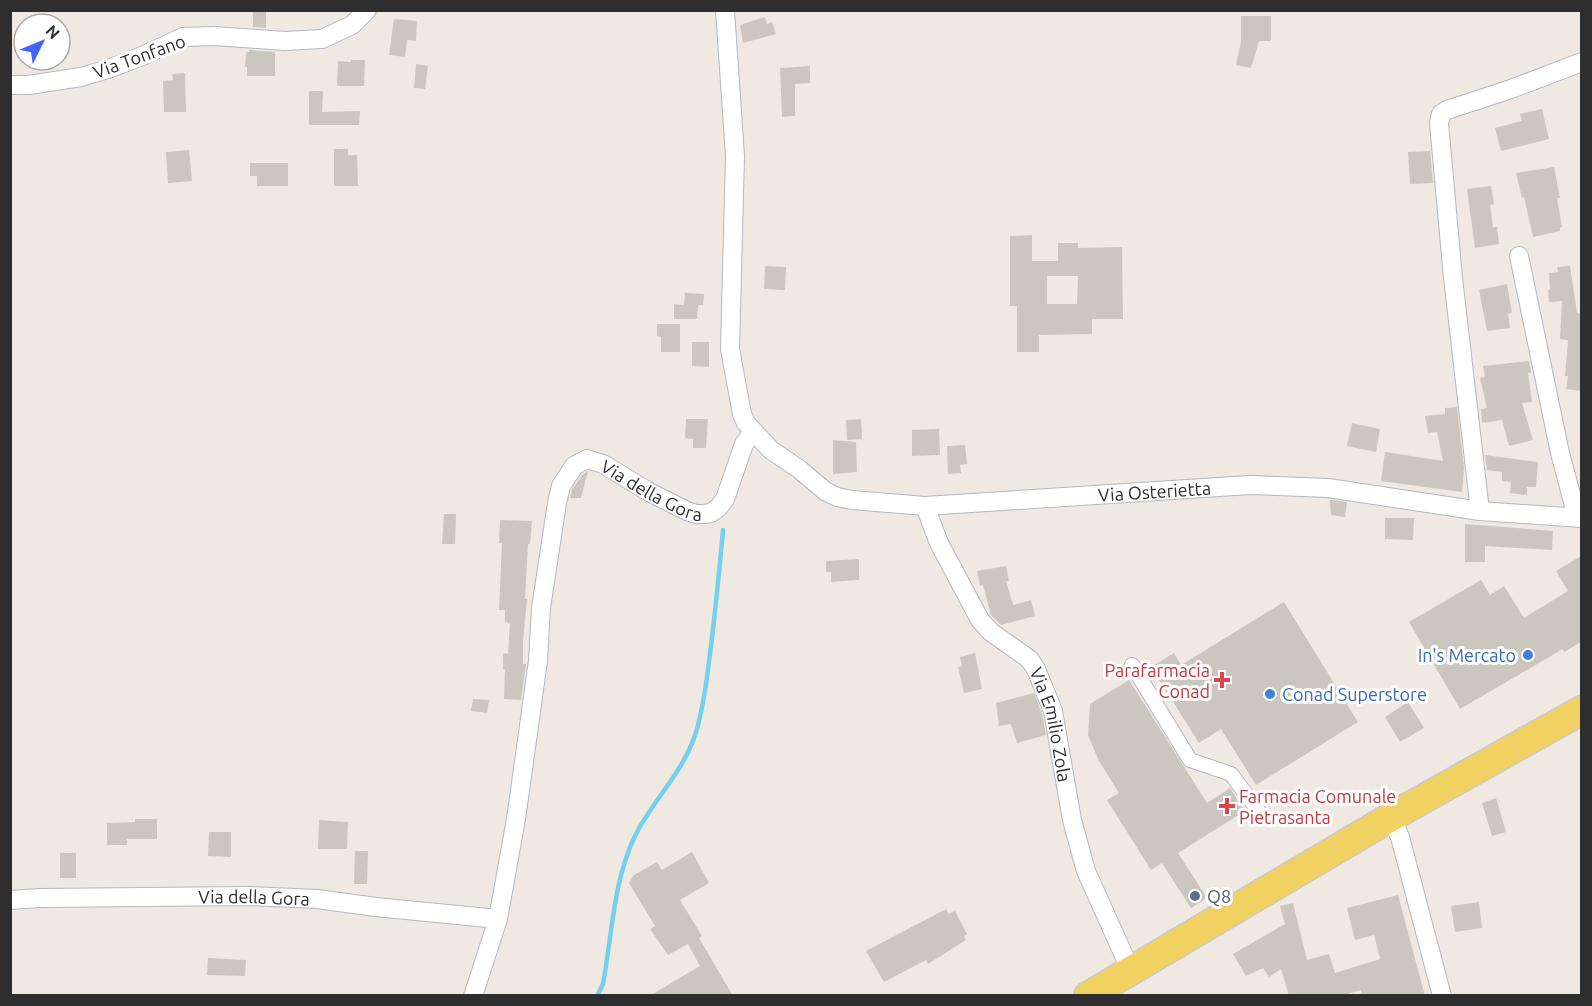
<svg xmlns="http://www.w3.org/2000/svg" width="1592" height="1006" font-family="Ubuntu,sans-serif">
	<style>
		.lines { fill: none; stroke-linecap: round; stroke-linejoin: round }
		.stream { stroke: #75cff0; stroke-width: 4.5 }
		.building { fill: #cbc7bf; fill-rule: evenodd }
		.pedestrian-casing { stroke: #b4b7c1; stroke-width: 16 }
		.minor-casing { stroke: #b4b7c1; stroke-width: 20 }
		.primary-casing { stroke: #c9c9c9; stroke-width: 31 }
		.pedestrian { stroke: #fff; stroke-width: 14 }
		.minor { stroke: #fff; stroke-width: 18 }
		.primary { stroke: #f2d163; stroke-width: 28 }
		.shop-dot { fill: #3f7fe0; stroke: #fff; stroke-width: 2 }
		.health-dot { fill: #e0444e; stroke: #fff; stroke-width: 2 }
		.service-dot { fill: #5c6f8a; stroke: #fff; stroke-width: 2 }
		.labels { text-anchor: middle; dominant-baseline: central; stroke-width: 6; stroke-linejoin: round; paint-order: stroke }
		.street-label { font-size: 18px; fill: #2e2e2e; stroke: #fff }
		.shop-label { font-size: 18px; fill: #366cbe; stroke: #fff; text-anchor: end }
		.health-label { font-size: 18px; fill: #be3a42; stroke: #fff; text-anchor: end }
		.service-label { font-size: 18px; fill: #4e5e75; stroke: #fff; text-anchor: start }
	</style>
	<rect width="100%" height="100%" fill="#efe9e1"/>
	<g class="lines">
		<!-- stream -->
		<path class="stream" d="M597,996L603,984C612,936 613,883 634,838C650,804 679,777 693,741C702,717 706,687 709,661C715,618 719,574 723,530"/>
	</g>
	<!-- building -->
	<g class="building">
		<path d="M253,10H266V28L253,27Z"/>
		<path d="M1241,16H1271V41H1259L1251,68L1236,65L1241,42Z"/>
		<path d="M765,17L767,24L772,22L776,34L743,43L740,25Z"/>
		<path d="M394,19L417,21L416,41L407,40L405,57L389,55Z"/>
		<path d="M249,50L275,52V76H247V67H245L246,52H249Z"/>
		<path d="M351,60H365L364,86H337L338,61L351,62Z"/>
		<path d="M416,64L428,66L425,89L414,88Z"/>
		<path d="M810,66V83L795,84V116L782,117L780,68Z"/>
		<path d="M185,73L186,112H164L163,81L173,80L172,74Z"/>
		<path d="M309,91H323L322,112L360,111L359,125H309Z"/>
		<path d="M1542,109L1549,139L1501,151L1495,128L1522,121L1520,114Z"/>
		<path d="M334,149H348V155H357L358,186H334Z"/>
		<path d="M189,150L192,181L168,183L166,152Z"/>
		<path d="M1430,151L1433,183L1410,184L1408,152Z"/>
		<path d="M250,163H288V186H257V176H250Z"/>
		<path d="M1554,167L1560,198H1557L1562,227L1560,228V231L1533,237L1524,197L1522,198L1516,173Z"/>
		<path d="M1491,186L1494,204L1490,205L1493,227H1497L1499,244L1475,248L1467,189Z"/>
		<path d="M1032,235V261H1058V243H1078V248L1122,247L1123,319H1092V334L1039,335V352H1017V306H1010V236ZM1047,276H1078L1077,304H1047Z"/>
		<path d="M765,266L786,267L785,290L764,289Z"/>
		<path d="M1570,266L1577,313L1581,314V391L1566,389L1568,376H1565L1568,340L1560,339L1562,301L1549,302L1548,290H1550L1549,273L1558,272L1557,267Z"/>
		<path d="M1507,284L1512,313L1508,314L1510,328L1487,331L1479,290Z"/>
		<path d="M685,293L704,294L703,305H698L697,319H674V304L684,305Z"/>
		<path d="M657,324H680V352H661V337L657,336Z"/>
		<path d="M692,342H709V367L692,366Z"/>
		<path d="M1529,361L1531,372L1528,373L1532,402L1522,403L1533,440L1509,446L1502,420L1482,423L1481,409L1487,408L1480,378L1485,377L1483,366Z"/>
		<path d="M1457,407L1464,468L1462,492L1381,481L1385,452L1443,461L1437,432L1428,433L1425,416L1445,414V408Z"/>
		<path d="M686,419H708L706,448H693V439L685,438Z"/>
		<path d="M861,419L862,439L847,440L846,420Z"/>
		<path d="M1352,423L1380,429L1376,452L1347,446Z"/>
		<path d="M939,429L940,455L912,456V430Z"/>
		<path d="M833,440L856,442L857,472L833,474Z"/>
		<path d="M965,445L967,464L960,465L961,473L948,474L947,446Z"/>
		<path d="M1485,455L1538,462L1536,487H1527V495L1510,493L1511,482L1502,481V472L1487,470Z"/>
		<path d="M588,471L581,498H570L572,490L582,475Z"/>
		<path d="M1330,500L1347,502L1345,517L1331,515Z"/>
		<path d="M444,514H456L455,544H442Z"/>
		<path d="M1385,518H1414L1413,540L1385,539Z"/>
		<path d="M500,520L532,521L530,544H528L525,599H527L523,642V664H526L521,700L504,699L505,669H503V653L508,654L510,623L505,622V610H499L502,543H499Z"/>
		<path d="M1465,524L1553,531L1552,550L1485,546V562H1465Z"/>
		<path d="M1581,556V642L1564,652L1563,649L1460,709L1409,622L1481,580L1490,595L1504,586L1524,618L1568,591L1556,571Z"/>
		<path d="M859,559V580L831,582V572H826V561Z"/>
		<path d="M1006,566L1009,581H1006L1013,605L1031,600L1035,616L1001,625L991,615L983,585L980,586L977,571Z"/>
		<path d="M1284,602L1358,722L1256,785L1221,729L1199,743L1151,667L1174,653L1181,665Z"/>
		<path d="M975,653L982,689L964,693L958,667L962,666L960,657Z"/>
		<path d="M1129,680L1207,803L1230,788L1245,811L1178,853L1207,898L1191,908L1162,863L1151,870L1107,800L1119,793L1099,761L1088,735L1090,704Z"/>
		<path d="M1034,693L1042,714L1046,735L1017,743L1011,724L999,726L996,703Z"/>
		<path d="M473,699L489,700L487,713L471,711Z"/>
		<path d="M1408,702L1424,728L1400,742L1385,717Z"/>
		<path d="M1496,798L1506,832L1492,836L1482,803Z"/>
		<path d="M135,819H157V839H127V845H107V823L135,822Z"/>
		<path d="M319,820L348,822L347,849H318Z"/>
		<path d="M209,832H231V857L208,856Z"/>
		<path d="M355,851H368L367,884H354Z"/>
		<path d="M692,852L709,883L680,900L702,936L699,938L733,996H649L700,966L688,944L668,955L650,929L655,926L629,883L634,875L657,862L662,870Z"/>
		<rect x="60" y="853" width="16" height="25"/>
		<path d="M1398,895L1425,996H1362L1361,990L1340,996H1289L1281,969L1269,977L1263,968L1246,976L1233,954L1285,924L1280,906L1293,903L1307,960L1329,954L1335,973L1380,959L1374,935L1355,940L1347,908Z"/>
		<path d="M1479,902L1482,928L1455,932L1451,906Z"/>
		<path d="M946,909L949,914L955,911L967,934L964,936L966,940L928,964L926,960L884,982L866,951Z"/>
		<path d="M208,958L246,960L245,976L207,975Z"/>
	</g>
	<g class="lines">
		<defs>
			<path id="pedestrian" d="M1132,665L1190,760L1231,774L1258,810"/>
			<g id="minor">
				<path id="s1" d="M725,10L735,156L730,349L742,414L746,423L771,450L799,469L825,491L837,497L852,500L925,506L1250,485L1328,488L1480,511L1582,518"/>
				<path d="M10,85H29L81,77L111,68L142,56L183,37L215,36L285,41L322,39L352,25L367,10"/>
				<path d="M1519,256L1560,453L1577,517"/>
				<path id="s2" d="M925,506L939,543L980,620L991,632L1029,659L1036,669L1053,711L1072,820L1086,871L1126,960L1131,970"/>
				<path d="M1480,511L1453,278L1439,123L1441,114L1447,110L1511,89L1582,62"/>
				<path d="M1391,817L1400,837L1442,996"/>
				<path id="s3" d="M10,900L40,898L248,896L317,899L376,907L498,919"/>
				<path id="s4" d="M473,996L498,919L516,819L538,661L541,608L557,503L561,486L574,466L587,459L603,464L649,492L687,511L696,514H704L711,513L719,507L725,499L744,444L753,432"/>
			</g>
			<path id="primary" d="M1088,996L1391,817L1582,710"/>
		</defs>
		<!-- pedestrian casing -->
		<use href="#pedestrian" class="pedestrian-casing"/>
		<!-- minor casing -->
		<use href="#minor" class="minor-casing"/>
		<!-- primary casing -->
		<use href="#primary" class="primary-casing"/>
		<!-- pedestrian -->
		<use href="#pedestrian" class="pedestrian"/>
		<!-- minor -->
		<use href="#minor" class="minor"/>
		<!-- primary -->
		<use href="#primary" class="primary"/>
	</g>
	<!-- markers -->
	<g class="shop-dot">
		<circle cx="1528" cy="655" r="6"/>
		<circle cx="1270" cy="694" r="6"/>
	</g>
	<g class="health-dot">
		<path d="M1219 671h6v6h6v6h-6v6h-6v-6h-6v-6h6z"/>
		<path d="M1224 797h6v6h6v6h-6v6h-6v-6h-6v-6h6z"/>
	</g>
	<circle class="service-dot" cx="1195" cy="896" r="6"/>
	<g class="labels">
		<!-- street labels -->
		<g class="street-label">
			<text transform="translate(139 56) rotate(-20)">Via Tonfano</text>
			<text stroke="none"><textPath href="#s4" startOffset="630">Via della Gora</textPath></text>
			<text stroke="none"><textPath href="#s1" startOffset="852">Via Osterietta</textPath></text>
			<text stroke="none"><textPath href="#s2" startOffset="260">Via Emilio Zola</textPath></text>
			<text stroke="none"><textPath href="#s3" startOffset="244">Via della Gora</textPath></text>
		</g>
		<!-- shop labels -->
		<g class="shop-label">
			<text x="1516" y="655">In's Mercato</text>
			<text x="1282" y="694" text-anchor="start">Conad Superstore</text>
		</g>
		<!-- health labels -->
		<g class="health-label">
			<text x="1210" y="670">Parafarmacia<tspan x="1210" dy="21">Conad</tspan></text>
			<text x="1239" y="796" text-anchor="start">Farmacia Comunale<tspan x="1239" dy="21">Pietrasanta</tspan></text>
		</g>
		<!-- service labels -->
		<g class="service-label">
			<text x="1207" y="896">Q8</text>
		</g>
	</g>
	<!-- border -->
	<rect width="1592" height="1006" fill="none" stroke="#2e2e2e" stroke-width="24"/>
	<!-- north arrow -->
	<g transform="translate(42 42) rotate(47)"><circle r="28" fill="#ffffff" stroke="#ababab" stroke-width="1.5"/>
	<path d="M0-4.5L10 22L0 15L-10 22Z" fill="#4264fb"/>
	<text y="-9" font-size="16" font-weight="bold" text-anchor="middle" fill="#2e2e2e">N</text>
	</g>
</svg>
